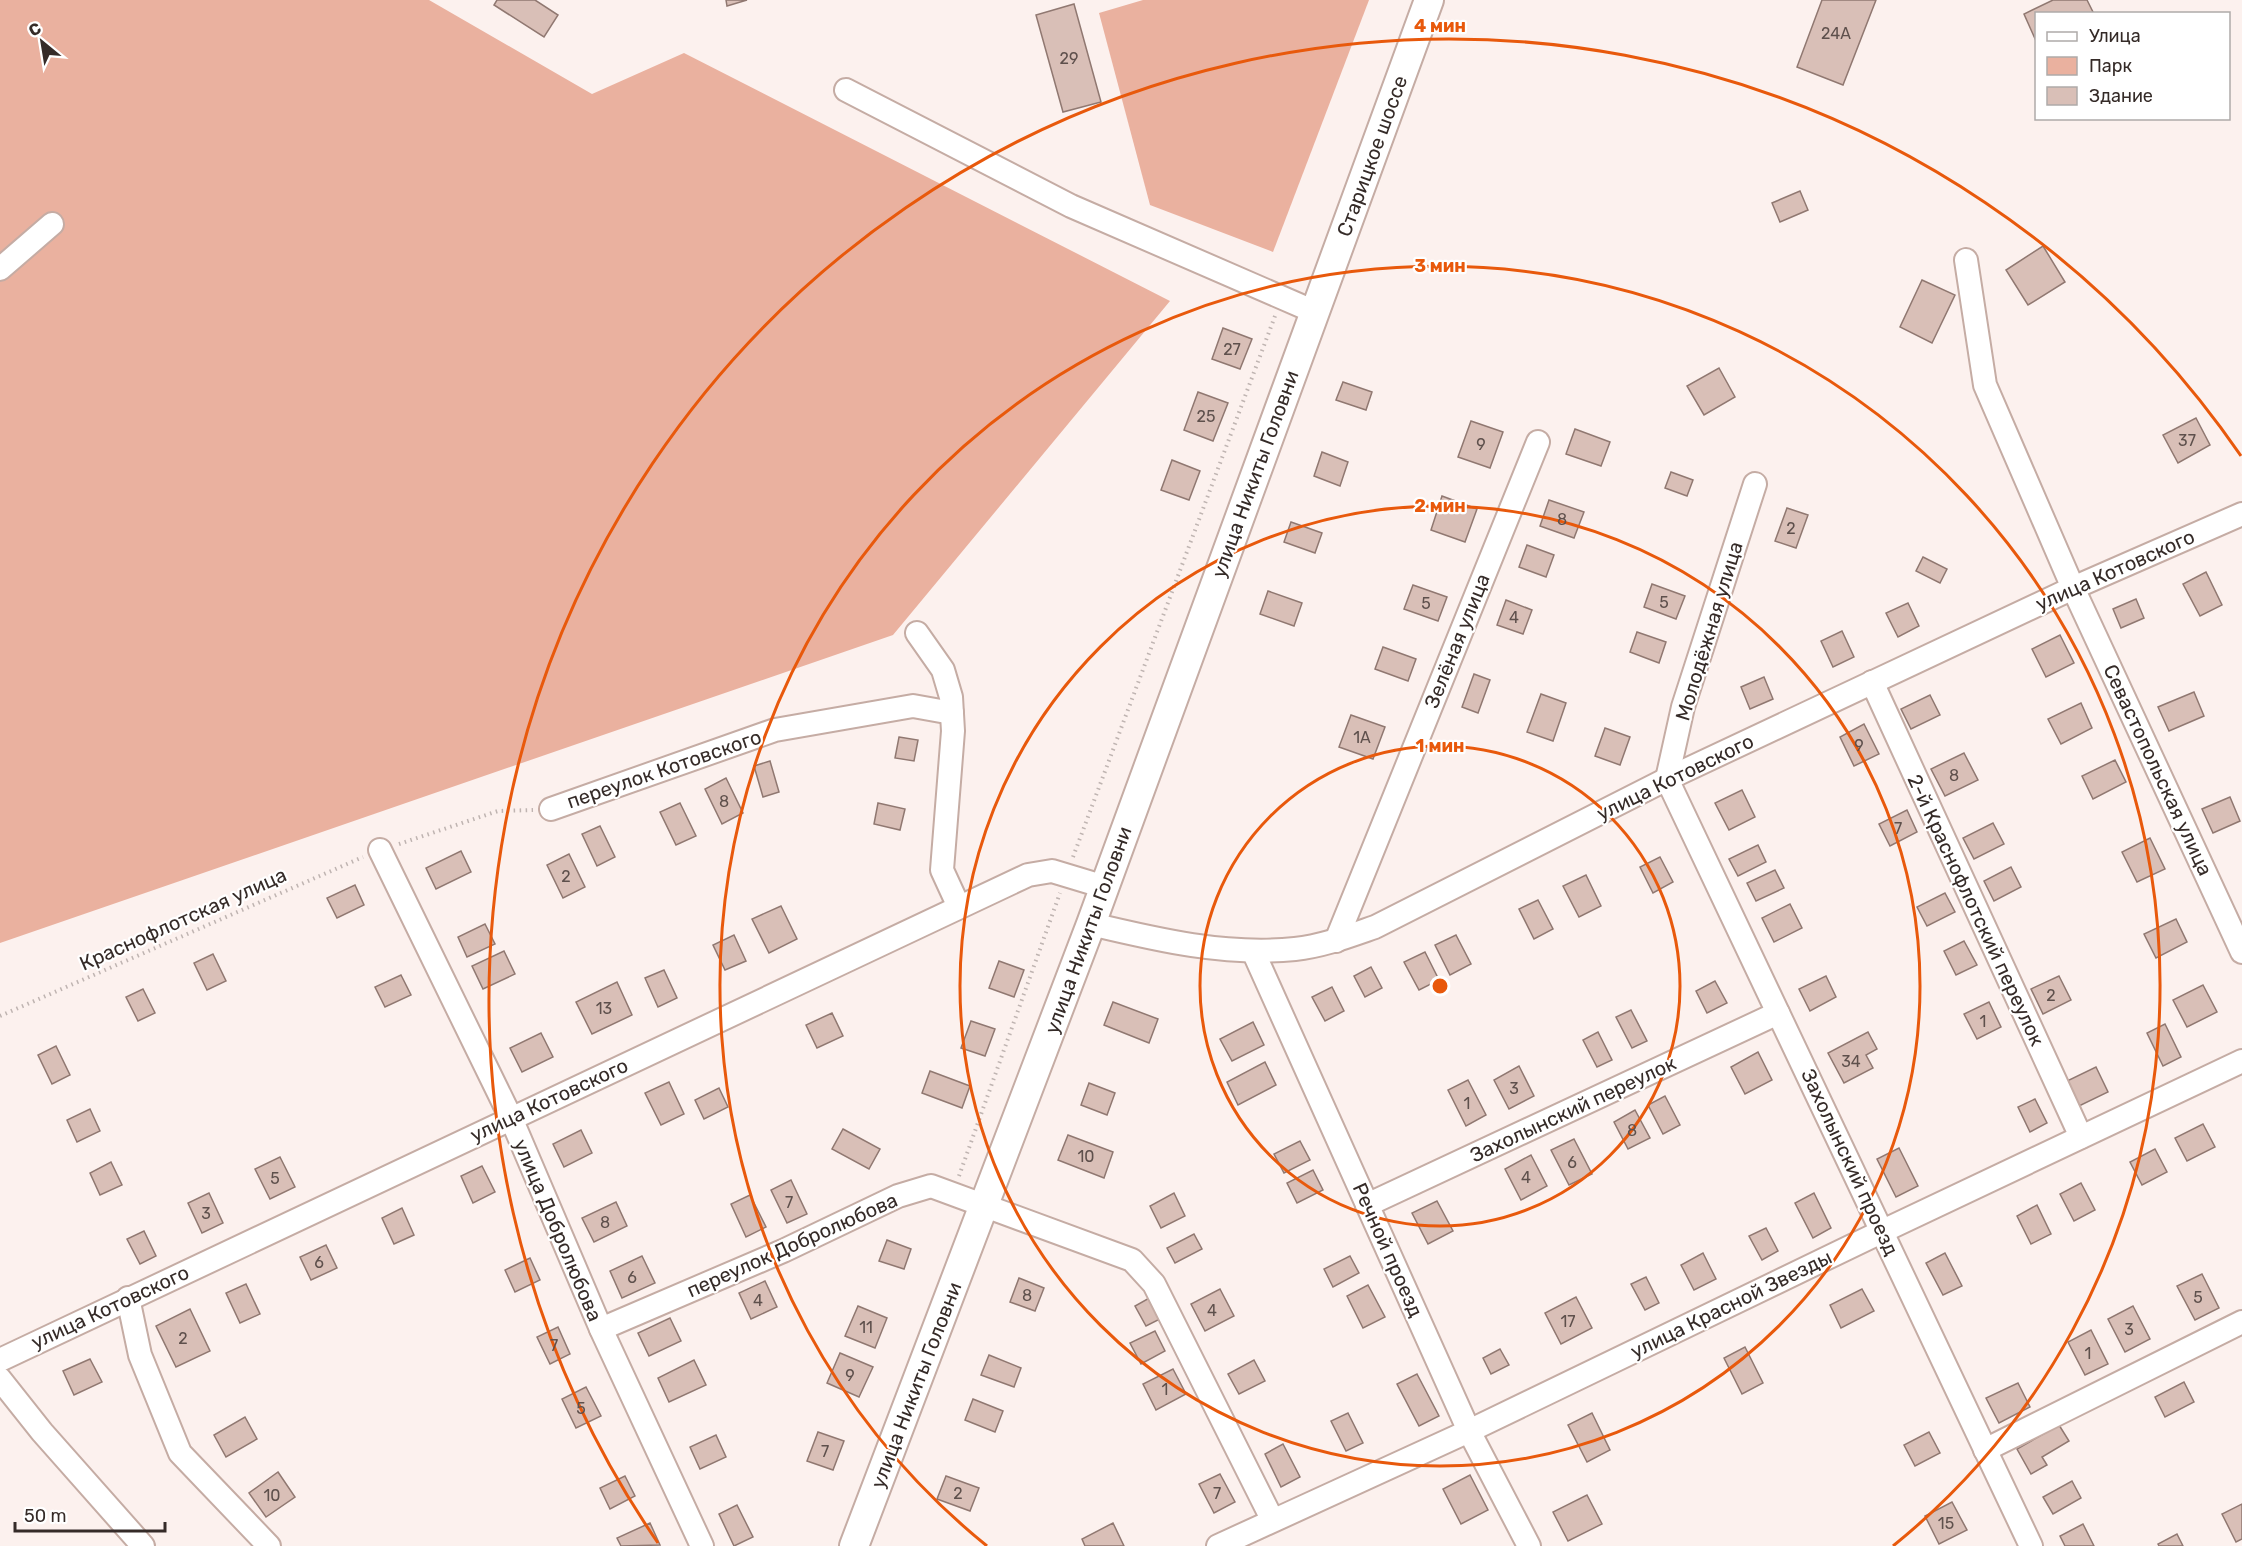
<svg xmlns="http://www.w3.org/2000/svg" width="2242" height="1546" font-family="Rubik,sans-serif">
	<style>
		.green { fill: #eab19f }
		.building { fill: #d9bfb7; stroke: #907871; stroke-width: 1.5 }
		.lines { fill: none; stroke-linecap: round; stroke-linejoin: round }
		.minor-casing { stroke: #c5aca4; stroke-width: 26 }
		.major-casing { stroke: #c5aca4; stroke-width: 32 }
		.path { stroke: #bfb4b1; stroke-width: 4; stroke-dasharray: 1.5 4.5; stroke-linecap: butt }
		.minor { stroke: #fff; stroke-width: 22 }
		.major { stroke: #fff; stroke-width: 28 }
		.ring { fill: none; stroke: #e8590c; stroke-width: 3 }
		.labels { text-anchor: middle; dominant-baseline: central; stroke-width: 4.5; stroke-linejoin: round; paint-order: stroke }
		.number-label { font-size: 16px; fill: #5e504c }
		.street-label { font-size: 20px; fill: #352b28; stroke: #fff }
		.centre { fill: #e8590c; stroke: #fff; stroke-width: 3 }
		.ring-label { font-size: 18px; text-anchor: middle; font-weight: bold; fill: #e8590c; stroke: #fff; stroke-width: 4.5; stroke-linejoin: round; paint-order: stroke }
	</style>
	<rect width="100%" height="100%" fill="#fcf1ee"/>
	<!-- green -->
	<g class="green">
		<path d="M0,0H429L592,94L684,53L1170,301L893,635L0,943Z"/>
		<path d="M1143,0H1369L1273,252L1150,205L1099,13Z"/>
	</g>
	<!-- building -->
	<g class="building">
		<path d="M497,0H535L558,15L544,37L494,5Z"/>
		<path d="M726,0H747L727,6Z"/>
		<path d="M1822,0H1876L1843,85L1797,67Z"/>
		<path d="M2053,0H2087L2094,14H2036V41L2024,14Z"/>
		<path d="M1074,4L1101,102L1063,112L1036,15Z"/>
		<path d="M1800,191L1808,210L1780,222L1772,203Z"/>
		<path d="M2043,246L2065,282L2028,305L2006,270Z"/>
		<path d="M1922,280L1955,295L1932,343L1900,327Z"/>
		<path d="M1223,328L1252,339L1240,369L1212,359Z"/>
		<path d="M1719,368L1735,397L1704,415L1687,386Z"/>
		<path d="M1343,382L1372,392L1366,410L1336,400Z"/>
		<path d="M1198,392L1228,403L1213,441L1184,430Z"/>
		<path d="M2196,418L2210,445L2178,463L2163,435Z"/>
		<path d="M1471,421L1503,432L1490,468L1458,457Z"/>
		<path d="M1575,429L1610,442L1601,466L1566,454Z"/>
		<path d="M1322,452L1348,462L1340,486L1314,476Z"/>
		<path d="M1172,460L1200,471L1189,500L1161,490Z"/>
		<path d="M1671,472L1693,480L1687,496L1665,488Z"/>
		<path d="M1442,496L1477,509L1465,542L1431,530Z"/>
		<path d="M1549,500L1584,512L1574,538L1540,526Z"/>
		<path d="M1787,508L1808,515L1796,548L1775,541Z"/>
		<path d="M1291,522L1322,533L1315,553L1284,542Z"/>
		<path d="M1527,545L1554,555L1546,577L1519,567Z"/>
		<path d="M1923,557L1947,569L1940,583L1916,571Z"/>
		<path d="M2206,572L2222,605L2200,616L2183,584Z"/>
		<path d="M1652,584L1685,596L1676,619L1644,607Z"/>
		<path d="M1413,585L1447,597L1438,621L1404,609Z"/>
		<path d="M1268,591L1302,603L1294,626L1260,614Z"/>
		<path d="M2136,599L2144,618L2121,628L2113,609Z"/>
		<path d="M1506,600L1532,610L1523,634L1497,625Z"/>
		<path d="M1908,603L1919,626L1898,637L1886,613Z"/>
		<path d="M1842,631L1854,657L1833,667L1821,641Z"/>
		<path d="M1637,632L1666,642L1659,663L1630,652Z"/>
		<path d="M2060,635L2074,663L2046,677L2032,649Z"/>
		<path d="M1383,647L1416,659L1408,681L1375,669Z"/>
		<path d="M1474,674L1490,680L1478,713L1462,707Z"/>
		<path d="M1764,677L1773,699L1750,709L1741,687Z"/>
		<path d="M2194,692L2204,716L2169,731L2158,707Z"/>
		<path d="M1541,694L1566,703L1553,741L1527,732Z"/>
		<path d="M1930,695L1940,715L1911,729L1901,709Z"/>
		<path d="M2081,703L2092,728L2061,744L2048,719Z"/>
		<path d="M1351,715L1385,727L1373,759L1339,747Z"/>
		<path d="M1864,724L1879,754L1854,766L1840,737Z"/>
		<path d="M1605,728L1630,737L1620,765L1595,756Z"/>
		<path d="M899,737L918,740L914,761L895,758Z"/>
		<path d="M1964,753L1978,780L1945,796L1931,769Z"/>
		<path d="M2115,760L2126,782L2093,799L2082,776Z"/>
		<path d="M770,761L779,792L763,797L754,766Z"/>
		<path d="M726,778L743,813L722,824L705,789Z"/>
		<path d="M1742,790L1755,817L1729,830L1715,803Z"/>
		<path d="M2230,797L2240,821L2213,833L2202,809Z"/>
		<path d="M680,803L696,836L676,845L660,812Z"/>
		<path d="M878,803L905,809L900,830L874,824Z"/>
		<path d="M1907,810L1917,832L1890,846L1879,824Z"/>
		<path d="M1993,823L2004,844L1974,859L1963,838Z"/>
		<path d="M600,826L615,857L597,866L582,834Z"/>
		<path d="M2150,838L2165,869L2137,882L2122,852Z"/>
		<path d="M1758,845L1766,862L1738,876L1729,859Z"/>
		<path d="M461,851L471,872L436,889L426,868Z"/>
		<path d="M569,854L585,887L563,898L547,865Z"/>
		<path d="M1660,857L1673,882L1653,893L1640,867Z"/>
		<path d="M2011,867L2021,887L1994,901L1984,881Z"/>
		<path d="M1775,870L1784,888L1756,901L1747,883Z"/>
		<path d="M1586,875L1601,906L1579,917L1563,886Z"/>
		<path d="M355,885L364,905L337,918L327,898Z"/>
		<path d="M1945,893L1955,912L1927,926L1917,907Z"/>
		<path d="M1538,900L1553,929L1534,939L1519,909Z"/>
		<path d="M1790,904L1802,928L1774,942L1762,918Z"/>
		<path d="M781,906L797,939L769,953L752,919Z"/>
		<path d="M2176,919L2187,942L2156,958L2144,934Z"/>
		<path d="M485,924L495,944L467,957L458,937Z"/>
		<path d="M734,935L746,961L725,970L713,945Z"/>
		<path d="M1456,935L1471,964L1450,975L1435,945Z"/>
		<path d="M1964,941L1977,965L1956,975L1944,951Z"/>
		<path d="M504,951L515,974L483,989L472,966Z"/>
		<path d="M1425,952L1439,980L1419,990L1404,962Z"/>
		<path d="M213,954L226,981L207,990L194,963Z"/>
		<path d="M999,961L1024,970L1014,997L989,988Z"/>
		<path d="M1371,967L1382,988L1365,997L1354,976Z"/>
		<path d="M664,970L677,998L658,1007L645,978Z"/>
		<path d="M401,975L411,995L385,1007L375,987Z"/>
		<path d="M1826,976L1836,997L1810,1011L1799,989Z"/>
		<path d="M2059,976L2071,1000L2043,1014L2031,989Z"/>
		<path d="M1715,981L1727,1003L1707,1013L1696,991Z"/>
		<path d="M617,982L632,1015L592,1034L576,1002Z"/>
		<path d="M2203,985L2217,1012L2187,1027L2173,1000Z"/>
		<path d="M1332,987L1344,1011L1325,1021L1312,997Z"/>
		<path d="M143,989L155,1013L138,1021L126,997Z"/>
		<path d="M1113,1002L1158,1019L1149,1043L1104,1025Z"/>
		<path d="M1989,1002L2001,1027L1977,1039L1964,1014Z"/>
		<path d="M1631,1010L1647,1041L1632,1048L1616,1017Z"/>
		<path d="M832,1013L843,1036L817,1048L806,1025Z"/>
		<path d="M971,1021L995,1029L985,1056L961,1048Z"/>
		<path d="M1253,1022L1264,1045L1232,1061L1220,1039Z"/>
		<path d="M2165,1024L2181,1057L2163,1066L2147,1033Z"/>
		<path d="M1598,1032L1612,1060L1597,1067L1583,1040Z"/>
		<path d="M1868,1032L1877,1049L1866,1055L1873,1068L1844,1083L1828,1053Z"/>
		<path d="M541,1033L553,1057L522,1072L510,1048Z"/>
		<path d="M56,1046L70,1075L52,1084L38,1055Z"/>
		<path d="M1758,1052L1772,1080L1745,1094L1731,1067Z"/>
		<path d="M1265,1062L1276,1085L1238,1105L1227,1082Z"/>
		<path d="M1519,1066L1534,1096L1509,1109L1494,1080Z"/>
		<path d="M2096,1067L2108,1092L2079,1106L2067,1081Z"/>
		<path d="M930,1071L970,1086L962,1108L922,1093Z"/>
		<path d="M1468,1080L1486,1115L1466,1126L1448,1090Z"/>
		<path d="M669,1082L684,1114L661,1125L645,1093Z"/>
		<path d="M1089,1083L1115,1093L1107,1115L1081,1105Z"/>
		<path d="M719,1088L728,1107L704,1119L695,1100Z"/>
		<path d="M1665,1096L1680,1125L1663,1134L1648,1105Z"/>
		<path d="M2035,1099L2047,1123L2030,1132L2018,1107Z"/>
		<path d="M90,1109L100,1131L77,1142L67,1120Z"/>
		<path d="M1635,1110L1650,1138L1628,1149L1614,1122Z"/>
		<path d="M2203,1124L2215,1147L2187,1161L2175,1138Z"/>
		<path d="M843,1129L880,1149L869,1169L832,1149Z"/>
		<path d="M581,1130L592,1153L564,1167L553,1144Z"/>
		<path d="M1068,1135L1113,1152L1104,1178L1058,1160Z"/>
		<path d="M1574,1139L1592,1174L1569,1185L1551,1150Z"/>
		<path d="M1300,1141L1310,1160L1284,1173L1274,1154Z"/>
		<path d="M1899,1148L1918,1186L1896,1197L1877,1159Z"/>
		<path d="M2155,1149L2167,1172L2142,1185L2130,1162Z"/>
		<path d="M1531,1155L1547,1186L1521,1200L1505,1169Z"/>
		<path d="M280,1157L295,1187L270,1199L255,1169Z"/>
		<path d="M111,1162L122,1185L100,1195L90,1173Z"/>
		<path d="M482,1166L495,1192L473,1203L461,1176Z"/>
		<path d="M1313,1170L1323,1190L1297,1203L1287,1183Z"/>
		<path d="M791,1180L807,1214L787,1223L771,1190Z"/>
		<path d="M2081,1183L2095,1210L2074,1221L2060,1194Z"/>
		<path d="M209,1193L223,1223L202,1233L188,1203Z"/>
		<path d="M1174,1193L1185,1216L1161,1228L1150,1206Z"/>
		<path d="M1814,1193L1831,1228L1813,1238L1795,1203Z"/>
		<path d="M750,1195L766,1227L746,1237L731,1204Z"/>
		<path d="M1437,1201L1453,1231L1428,1244L1412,1213Z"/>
		<path d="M616,1202L627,1226L594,1242L582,1218Z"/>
		<path d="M2037,1205L2051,1234L2031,1244L2017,1216Z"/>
		<path d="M402,1208L414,1235L394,1244L382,1218Z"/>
		<path d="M1766,1228L1778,1251L1762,1260L1749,1236Z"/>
		<path d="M144,1231L156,1256L140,1264L127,1239Z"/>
		<path d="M1194,1234L1202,1249L1175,1263L1167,1248Z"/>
		<path d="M887,1240L911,1249L904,1269L879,1261Z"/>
		<path d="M326,1245L337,1268L311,1280L300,1257Z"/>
		<path d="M1703,1253L1716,1279L1694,1290L1681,1265Z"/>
		<path d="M1945,1253L1962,1286L1943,1295L1926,1263Z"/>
		<path d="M642,1256L655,1283L622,1298L610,1271Z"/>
		<path d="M1350,1256L1359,1273L1333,1287L1324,1269Z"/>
		<path d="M530,1258L540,1280L515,1292L505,1270Z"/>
		<path d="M2202,1274L2219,1308L2195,1320L2177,1286Z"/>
		<path d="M1646,1277L1659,1303L1645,1310L1631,1284Z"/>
		<path d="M1019,1278L1044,1288L1035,1311L1010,1302Z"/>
		<path d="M765,1281L777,1307L751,1319L739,1293Z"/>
		<path d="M246,1284L260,1314L240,1323L226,1293Z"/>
		<path d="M1368,1285L1385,1317L1363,1328L1347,1296Z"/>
		<path d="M1220,1289L1234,1316L1205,1331L1191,1304Z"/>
		<path d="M1862,1289L1874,1311L1841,1328L1830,1305Z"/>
		<path d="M1151,1297L1162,1318L1146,1326L1135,1306Z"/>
		<path d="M1576,1297L1592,1328L1561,1344L1545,1313Z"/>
		<path d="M858,1306L887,1318L875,1348L845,1336Z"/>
		<path d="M2133,1306L2150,1339L2125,1352L2108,1319Z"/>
		<path d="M190,1309L210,1351L176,1367L156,1326Z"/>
		<path d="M670,1318L681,1341L649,1356L638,1333Z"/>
		<path d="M558,1327L570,1354L550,1364L537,1337Z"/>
		<path d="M2091,1330L2108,1364L2085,1375L2068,1342Z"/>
		<path d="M1155,1331L1165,1351L1141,1364L1130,1343Z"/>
		<path d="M1745,1347L1763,1383L1742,1394L1724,1358Z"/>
		<path d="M1500,1349L1509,1365L1491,1374L1483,1358Z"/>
		<path d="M840,1353L873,1367L859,1397L827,1383Z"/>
		<path d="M989,1355L1021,1368L1014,1387L981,1375Z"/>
		<path d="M90,1359L102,1382L74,1395L63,1371Z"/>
		<path d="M694,1360L706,1385L669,1402L658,1378Z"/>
		<path d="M1254,1360L1265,1381L1239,1394L1228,1374Z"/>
		<path d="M1173,1369L1186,1394L1156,1410L1143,1384Z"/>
		<path d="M1417,1374L1439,1416L1419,1426L1397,1384Z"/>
		<path d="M2184,1382L2194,1402L2165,1417L2155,1397Z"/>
		<path d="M2018,1383L2030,1407L1999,1423L1986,1398Z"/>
		<path d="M586,1387L601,1416L576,1428L562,1399Z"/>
		<path d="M973,1399L1003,1411L995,1432L965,1420Z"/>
		<path d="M1348,1413L1363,1443L1346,1451L1331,1421Z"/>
		<path d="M1592,1413L1610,1450L1587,1462L1568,1425Z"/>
		<path d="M245,1417L257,1439L226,1457L214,1435Z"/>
		<path d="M2059,1425L2069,1441L2042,1457L2047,1465L2031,1474L2017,1449Z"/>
		<path d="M818,1432L844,1441L833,1470L807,1461Z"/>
		<path d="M1929,1432L1940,1453L1915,1466L1904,1445Z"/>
		<path d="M716,1435L726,1457L700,1469L690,1447Z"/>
		<path d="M1283,1444L1300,1477L1281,1487L1265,1454Z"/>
		<path d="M278,1472L295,1497L266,1517L249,1493Z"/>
		<path d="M1220,1474L1235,1502L1214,1513L1199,1484Z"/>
		<path d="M1470,1475L1488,1510L1461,1524L1443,1489Z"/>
		<path d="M625,1476L635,1496L610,1509L600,1488Z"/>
		<path d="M946,1476L979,1488L970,1511L937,1499Z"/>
		<path d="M2072,1481L2081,1498L2053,1514L2043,1497Z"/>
		<path d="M1587,1495L1602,1524L1568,1541L1553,1512Z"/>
		<path d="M1952,1502L1967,1530L1939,1544L1925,1516Z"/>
		<path d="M2242,1504V1539L2236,1542L2222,1514Z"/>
		<path d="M737,1505L753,1537L734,1546L719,1514Z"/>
		<path d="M650,1523L660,1545L621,1546L617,1538Z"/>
		<path d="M1113,1523L1124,1546H1085L1082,1539Z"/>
		<path d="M2083,1524L2094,1546H2065L2060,1536Z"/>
		<path d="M2177,1534L2183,1546H2159L2158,1544Z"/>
	</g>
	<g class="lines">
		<defs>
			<g id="minor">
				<path d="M846,90L1071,206L1315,312"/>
				<path d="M1966,260L1985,385L2073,588L2242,952"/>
				<path d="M0,269L52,224"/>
				<path d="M917,633L943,670L951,697L953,731L942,870L959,907"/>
				<path d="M1872,682L2081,1137"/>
				<path d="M1667,779L2031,1546"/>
				<path d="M1667,779L1683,707L1755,484"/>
				<path d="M551,809L775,730L913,706L952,713"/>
				<path d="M380,850L511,1118L601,1329L702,1546"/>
				<path d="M1091,924C1158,940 1226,956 1295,949C1323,946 1349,936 1375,927L1667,779L2073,588L2242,514"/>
				<path d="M1336,941L1538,442"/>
				<path d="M1253,951L1469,1431L1529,1546"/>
				<path d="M1367,1205L1778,1013"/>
				<path d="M128,1298L140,1355L180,1453L269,1546"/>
				<path d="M601,1329L783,1251L898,1196L931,1186L1132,1260L1154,1284L1272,1519"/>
				<path d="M0,1360L1028,875L1052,871L1105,887"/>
				<path d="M0,1379L42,1432L143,1546"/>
				<path d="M1985,1450L2242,1322"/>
				<path d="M1218,1546L1469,1431L1883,1231L2242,1061"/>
			</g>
			<path id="major" d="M854,1546L1091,924L1429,0"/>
		</defs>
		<!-- minor casing -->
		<use href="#minor" class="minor-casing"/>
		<!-- major casing -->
		<use href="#major" class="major-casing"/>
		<!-- path -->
		<g class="path">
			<path d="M399,844L498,811L533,810"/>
			<path d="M1073,857L1275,316"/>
			<path d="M0,1016L363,857"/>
			<path d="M959,1176L1060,893"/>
		</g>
		<!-- minor -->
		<use href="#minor" class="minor"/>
		<!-- major -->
		<use href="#major" class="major"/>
	</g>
	<!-- distance rings -->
	<g class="ring">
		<circle cx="1440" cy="986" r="240"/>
		<circle cx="1440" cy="986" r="480"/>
		<path d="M987 1546A720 720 0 1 1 1893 1546"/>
		<path d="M658 1543A960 960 0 1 1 2241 456"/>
	</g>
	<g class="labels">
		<!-- number labels -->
		<g class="number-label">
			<text x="1836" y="33">24А</text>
			<text x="1069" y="58">29</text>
			<text x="1232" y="349">27</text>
			<text x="1206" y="416">25</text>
			<text x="2187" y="440">37</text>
			<text x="1481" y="444">9</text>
			<text x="1562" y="519">8</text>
			<text x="1791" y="528">2</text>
			<text x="1664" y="602">5</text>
			<text x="1426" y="603">5</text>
			<text x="1514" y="617">4</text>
			<text x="1362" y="737">1А</text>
			<text x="1859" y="745">9</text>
			<text x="1954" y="775">8</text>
			<text x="724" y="801">8</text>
			<text x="1898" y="828">7</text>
			<text x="566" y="876">2</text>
			<text x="2051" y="995">2</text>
			<text x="604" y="1008">13</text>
			<text x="1983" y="1021">1</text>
			<text x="1851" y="1061">34</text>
			<text x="1514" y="1088">3</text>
			<text x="1467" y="1103">1</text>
			<text x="1632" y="1130">8</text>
			<text x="1086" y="1156">10</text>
			<text x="1572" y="1162">6</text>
			<text x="1526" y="1177">4</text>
			<text x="275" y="1178">5</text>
			<text x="789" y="1202">7</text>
			<text x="206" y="1213">3</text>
			<text x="605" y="1222">8</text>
			<text x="319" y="1262">6</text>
			<text x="632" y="1277">6</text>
			<text x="1027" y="1295">8</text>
			<text x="2198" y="1297">5</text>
			<text x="758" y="1300">4</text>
			<text x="1212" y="1310">4</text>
			<text x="1568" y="1321">17</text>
			<text x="866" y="1327">11</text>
			<text x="2129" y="1329">3</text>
			<text x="183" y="1338">2</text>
			<text x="554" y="1345">7</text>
			<text x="2088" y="1353">1</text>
			<text x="850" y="1375">9</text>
			<text x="1165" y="1389">1</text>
			<text x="581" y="1408">5</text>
			<text x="825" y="1451">7</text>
			<text x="958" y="1493">2</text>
			<text x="1217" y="1493">7</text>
			<text x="272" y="1495">10</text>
			<text x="1946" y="1523">15</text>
		</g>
		<!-- street labels -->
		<g class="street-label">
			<text transform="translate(1372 156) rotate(-70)">Старицкое шоссе</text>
			<text transform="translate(1255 474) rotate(-70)">улица Никиты Головни</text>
			<text transform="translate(2115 570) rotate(-24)">улица Котовского</text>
			<text transform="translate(1709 631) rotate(-73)">Молодёжная улица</text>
			<text transform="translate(1457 641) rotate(-68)">Зелёная улица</text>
			<text transform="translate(664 769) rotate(-19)">переулок Котовского</text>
			<text transform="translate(2158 770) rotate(65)">Севастопольская улица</text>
			<text transform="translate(1675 777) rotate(-26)">улица Котовского</text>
			<text transform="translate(1976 910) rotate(65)">2-й Краснофлотский переулок</text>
			<text transform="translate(183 919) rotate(-24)">Краснофлотская улица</text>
			<text transform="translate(1088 930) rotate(-70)">улица Никиты Головни</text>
			<text transform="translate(549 1100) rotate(-25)">улица Котовского</text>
			<text transform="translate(1573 1109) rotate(-25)">Захолынский переулок</text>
			<text transform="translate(1850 1162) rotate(65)">Захолынский проезд</text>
			<text transform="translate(558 1230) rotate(67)">улица Добролюбова</text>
			<text transform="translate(792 1245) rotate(-24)">переулок Добролюбова</text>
			<text transform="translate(1388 1250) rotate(66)">Речной проезд</text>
			<text transform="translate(1731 1304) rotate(-26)">улица Красной Звезды</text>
			<text transform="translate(110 1307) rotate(-25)">улица Котовского</text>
			<text transform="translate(916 1385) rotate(-69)">улица Никиты Головни</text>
		</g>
	</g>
	<circle cx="1440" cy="986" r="9" class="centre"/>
	<g class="ring-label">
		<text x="1440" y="32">4 мин</text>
		<text x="1440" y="272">3 мин</text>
		<text x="1440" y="512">2 мин</text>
		<text x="1440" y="752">1 мин</text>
	</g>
	<!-- legend -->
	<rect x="2035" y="12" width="195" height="108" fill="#ffffff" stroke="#aeaaa9" stroke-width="1.5"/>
	<rect x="2047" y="32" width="30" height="9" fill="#ffffff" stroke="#aeaaa9" stroke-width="1.5"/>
	<text x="2089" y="42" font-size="18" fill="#352b28">Улица</text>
	<rect x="2047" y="57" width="30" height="18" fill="#eab19f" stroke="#aeaaa9" stroke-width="1.5"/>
	<text x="2089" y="72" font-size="18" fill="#352b28">Парк</text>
	<rect x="2047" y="87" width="30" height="18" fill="#d9bfb7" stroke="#aeaaa9" stroke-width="1.5"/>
	<text x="2089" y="102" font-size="18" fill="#352b28">Здание</text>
	<!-- north arrow -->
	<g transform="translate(42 42) rotate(330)" stroke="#ffffff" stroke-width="4.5" paint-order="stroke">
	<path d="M0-4.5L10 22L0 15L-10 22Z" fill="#352b28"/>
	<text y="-9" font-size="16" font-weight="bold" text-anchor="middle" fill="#352b28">С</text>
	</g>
	<!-- scale -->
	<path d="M15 1522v9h150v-9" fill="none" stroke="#352b28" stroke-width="3"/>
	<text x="24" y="1522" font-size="18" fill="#352b28" stroke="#ffffff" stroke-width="4.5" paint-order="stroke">50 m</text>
</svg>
